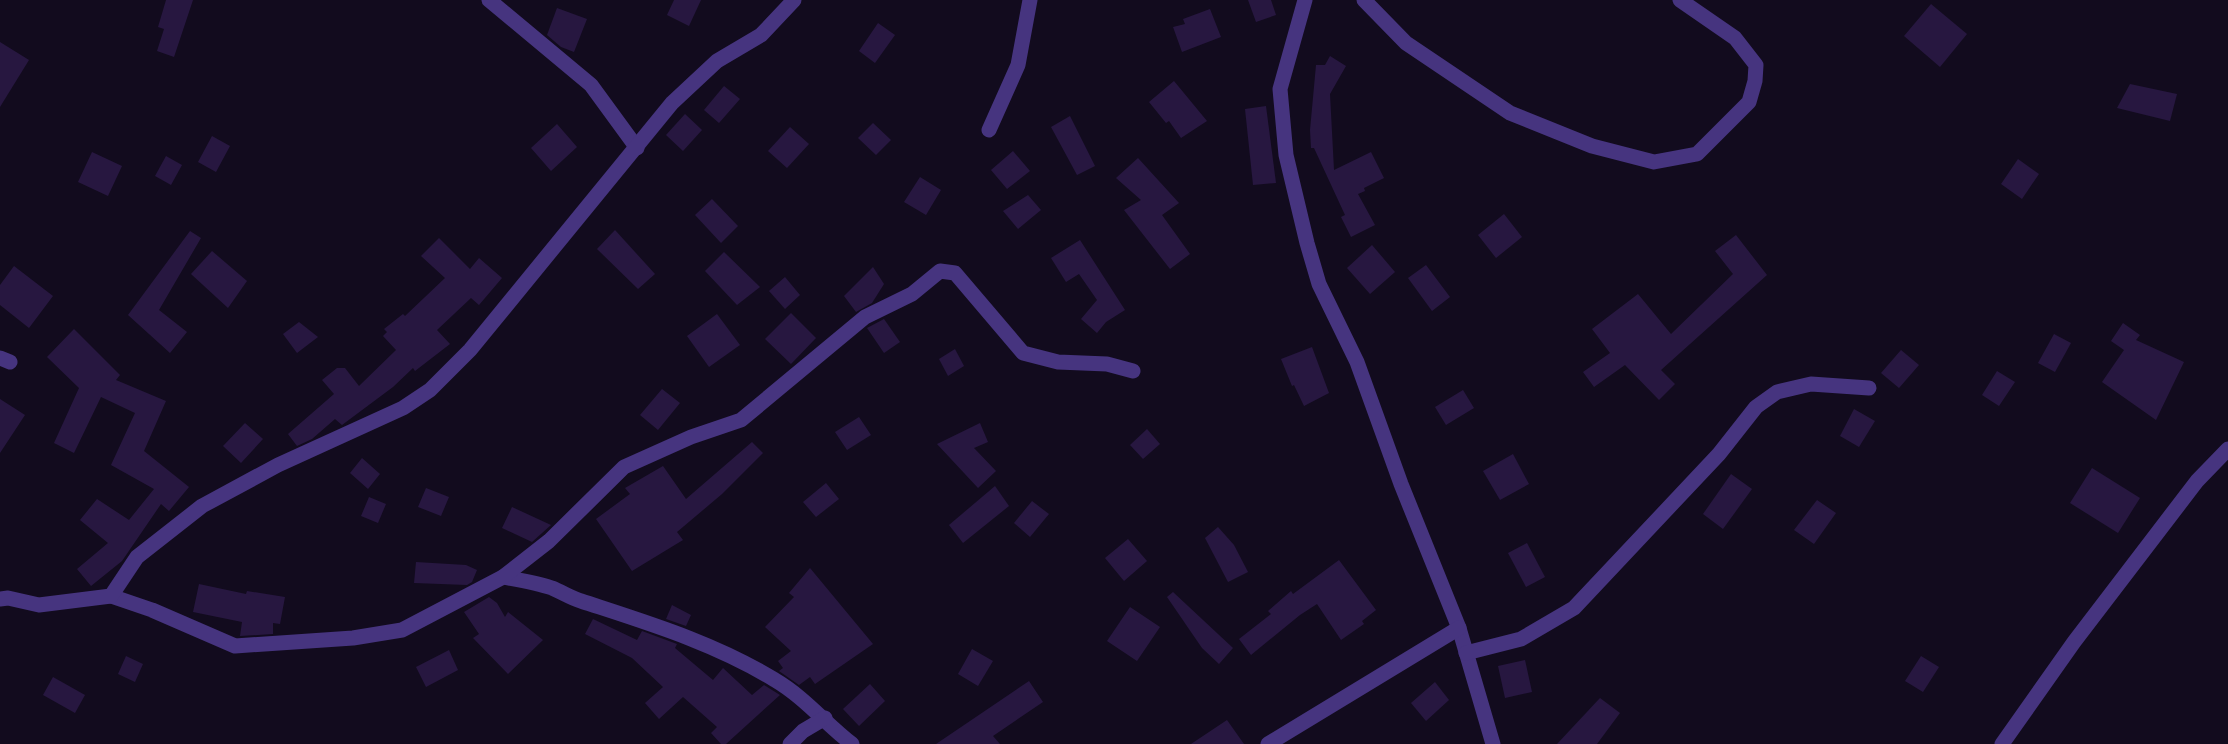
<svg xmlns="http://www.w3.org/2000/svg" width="2228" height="744" font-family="'Fira Sans Condensed',sans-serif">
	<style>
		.building { fill: #271740 }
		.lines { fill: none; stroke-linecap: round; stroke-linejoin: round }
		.minor { stroke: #46347f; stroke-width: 15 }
	</style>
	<rect width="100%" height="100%" fill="#120b1e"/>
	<!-- building -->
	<g class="building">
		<path d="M166,0H193L174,57L157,51L164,29L158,27Z"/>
		<path d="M674,0H701L689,26L667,15Z"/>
		<path d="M1248,0H1271L1276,15L1256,22Z"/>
		<path d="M1931,4L1967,34L1940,67L1904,36Z"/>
		<path d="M557,8L587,19L574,52L561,47L547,35Z"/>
		<path d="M1210,9L1221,37L1182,52L1173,27L1185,24L1183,19Z"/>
		<path d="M878,23L895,35L875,63L859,51Z"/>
		<path d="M0,42L29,60L0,107Z"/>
		<path d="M1330,56L1346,66L1330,94L1334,170L1371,152L1384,178L1364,188L1365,191L1358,194L1375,225L1351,237L1341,217L1345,215L1314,148H1311L1310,130L1316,65H1325Z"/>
		<path d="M1174,81L1207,121L1181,138L1169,121L1166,123L1149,102Z"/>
		<path d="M2130,84L2177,94L2170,121L2117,108Z"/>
		<path d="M724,86L740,99L719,123L704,110Z"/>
		<path d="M1266,106L1276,183L1253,185L1245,109Z"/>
		<path d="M685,114L702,130L683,151L666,135Z"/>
		<path d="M1070,116L1095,166L1077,175L1051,127Z"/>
		<path d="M873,123L891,140L876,155L858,138Z"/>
		<path d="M557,124L577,147L551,171L531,148Z"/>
		<path d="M790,127L809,144L787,168L768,151Z"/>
		<path d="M212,136L230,146L216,172L198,162Z"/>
		<path d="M1013,151L1030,171L1007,189L991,170Z"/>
		<path d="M92,152L122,166L108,196L78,182Z"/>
		<path d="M166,156L182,165L171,185L155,176Z"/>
		<path d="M1138,158L1179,203L1162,215L1190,254L1170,269L1124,210L1141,200L1116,178Z"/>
		<path d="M2018,159L2039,174L2022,199L2001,184Z"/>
		<path d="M920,177L941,190L926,215L904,202Z"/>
		<path d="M1028,195L1041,210L1018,229L1003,211Z"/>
		<path d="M712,199L738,226L721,243L695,215Z"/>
		<path d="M1504,214L1522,237L1496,258L1478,235Z"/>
		<path d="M615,230L655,274L638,289L597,249Z"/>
		<path d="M190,231L201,238L159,310L187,332L170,353L128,315Z"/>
		<path d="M1736,235L1767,275L1661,370L1675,384L1659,400L1625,365L1594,387L1583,372L1610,353L1592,329L1638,294L1671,334L1733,274L1715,251Z"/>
		<path d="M439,238L470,269L479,258L502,278L479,305L471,298L437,330L450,344L415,371L413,368L393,387L342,425L335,419L312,439L297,446L288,434L334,394L322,380L337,368H345L359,386L396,350L383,336L387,332L384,329L403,314L405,316L445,278L421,256Z"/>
		<path d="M1080,240L1125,310L1106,322L1097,333L1081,319L1097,300L1079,274L1066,282L1051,258Z"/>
		<path d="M1372,245L1395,272L1370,294L1347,268Z"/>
		<path d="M212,251L247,281L228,308L191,274Z"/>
		<path d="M724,252L760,287L737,305L705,271Z"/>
		<path d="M1426,265L1450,297L1432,311L1408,278Z"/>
		<path d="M14,266L53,296L29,328L0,305V285Z"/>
		<path d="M873,267L884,284L872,303L856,312L844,296Z"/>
		<path d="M785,277L800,295L785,309L769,291Z"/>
		<path d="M791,313L816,338L791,364L765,339Z"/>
		<path d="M717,314L740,345L709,367L687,336Z"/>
		<path d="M884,319L900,342L884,353L867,328Z"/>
		<path d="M299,322L318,337L297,353L283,334Z"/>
		<path d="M2123,323L2140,335L2136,340L2184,362L2156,420L2102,382L2124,350L2111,341Z"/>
		<path d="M74,329L120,375L116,380L166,401L144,451L189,487L169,511L161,504L122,561L91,586L77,569L108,543L80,520L97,499L129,520L154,489L111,465L135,413L101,397L74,453L54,443L79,388L47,357Z"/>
		<path d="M2054,334L2071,343L2055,372L2038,363Z"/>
		<path d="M1312,347L1329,393L1304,406L1294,385L1292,386L1281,359Z"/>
		<path d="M955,349L964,366L948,376L939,359Z"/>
		<path d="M1901,350L1919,365L1899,388L1881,373Z"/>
		<path d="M1997,371L2015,382L1999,406L1982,395Z"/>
		<path d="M662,389L680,403L658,430L640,415Z"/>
		<path d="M1463,390L1474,408L1446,425L1435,407Z"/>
		<path d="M0,399L25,415L0,453Z"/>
		<path d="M1854,409L1875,421L1859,447L1840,436Z"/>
		<path d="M859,417L871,435L847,450L835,432Z"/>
		<path d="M245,423L263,439L241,463L223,446Z"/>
		<path d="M980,423L988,442L974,448L996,471L978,488L937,444Z"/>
		<path d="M1147,429L1160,444L1143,459L1130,445Z"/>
		<path d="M752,442L763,453L722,494L677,532L683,540L632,571L596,519L630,494L625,488L663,466L686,499Z"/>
		<path d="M1513,454L1529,484L1500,500L1483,471Z"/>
		<path d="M362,458L380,474L368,489L350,473Z"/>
		<path d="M2092,468L2140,498L2118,533L2070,503Z"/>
		<path d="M1731,474L1752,489L1723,529L1703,514Z"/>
		<path d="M826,483L839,499L816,517L803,502Z"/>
		<path d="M995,486L1009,506L963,543L949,525Z"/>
		<path d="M426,488L449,497L441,516L418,507Z"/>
		<path d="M369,497L386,504L378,523L361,516Z"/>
		<path d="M1817,500L1836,513L1814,544L1794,530Z"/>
		<path d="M1032,501L1049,514L1030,537L1014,523Z"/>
		<path d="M512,507L551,525L532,542L502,528Z"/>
		<path d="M1218,527L1234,545L1248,572L1228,582L1205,538Z"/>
		<path d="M1128,539L1147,561L1124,581L1105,558Z"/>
		<path d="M1527,543L1545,577L1526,587L1508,553Z"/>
		<path d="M1339,560L1376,610L1362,621L1364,624L1341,640L1317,604L1300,615L1251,655L1239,639L1271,614L1268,611L1291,591L1293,594Z"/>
		<path d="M416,562L466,565L477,570L472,582L467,585L414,583Z"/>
		<path d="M810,568L873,644L815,684L810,677L799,685L779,671L783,668L778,661L791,651L765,627L794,597L789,593Z"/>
		<path d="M199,584L246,594L247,591L285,597L280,624L273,623V634L240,636L242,622L193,612Z"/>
		<path d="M1173,592L1233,648L1219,664L1202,648L1167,597Z"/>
		<path d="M489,597L497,603L505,617L508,612L543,640L508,674L473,638L479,634L464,612Z"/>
		<path d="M672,605L691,615L686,626L666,619Z"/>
		<path d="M1130,607L1160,627L1137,661L1107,641Z"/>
		<path d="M593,619L637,640L642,631L677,644L675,648L713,680L723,668L752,695L764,685L780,695L726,744H721L711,733L717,727L683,697L659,719L645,703L663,687L632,658L585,634Z"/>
		<path d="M972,649L993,661L978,686L958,674Z"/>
		<path d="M449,650L458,670L426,687L416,667Z"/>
		<path d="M126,656L143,664L135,682L118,674Z"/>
		<path d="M1921,656L1939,667L1923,692L1905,681Z"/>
		<path d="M1525,660L1532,692L1505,698L1498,666Z"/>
		<path d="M53,677L85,695L75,713L43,695Z"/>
		<path d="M1029,681L1043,702L993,736L1000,744H936Z"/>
		<path d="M1435,682L1449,700L1426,721L1411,703Z"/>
		<path d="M870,684L885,701L859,726L843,709Z"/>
		<path d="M1600,698L1620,713L1597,744H1557Z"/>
		<path d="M1227,720L1244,744H1191Z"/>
	</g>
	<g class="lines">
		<!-- minor -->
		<g class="minor">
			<path d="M489,0L591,85L637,148"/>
			<path d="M1305,0L1280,89L1286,155L1307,243L1319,284L1357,362L1401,484L1459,628L1493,744"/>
			<path d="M1364,0L1406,43L1510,113L1592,146L1654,162L1697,154L1749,102L1755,81L1756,65L1735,38L1680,0"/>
			<path d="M989,130L1018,65L1030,0"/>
			<path d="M0,358L10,362"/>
			<path d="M503,577C519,580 537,583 552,588C562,592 571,598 581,601C648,623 715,643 775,680C804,697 826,724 852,744"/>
			<path d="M111,596L152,610L235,646L353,638L402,630L503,577L549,541L624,467L691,437L741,420L865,317L912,294L940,271L955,273L1023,353L1058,362L1107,364L1133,371"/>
			<path d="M0,599L8,598L39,605L111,596L137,557L202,506L278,465L403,408L430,390L470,350L672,103L717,61L761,35L794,0"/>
			<path d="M1466,653L1521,639L1574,608L1719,454L1756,407L1777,392L1811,384L1869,388"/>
			<path d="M790,744L803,731L825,718"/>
			<path d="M1268,744L1459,628"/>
			<path d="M2002,744L2074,642L2197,481L2228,449"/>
		</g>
	</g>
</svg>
